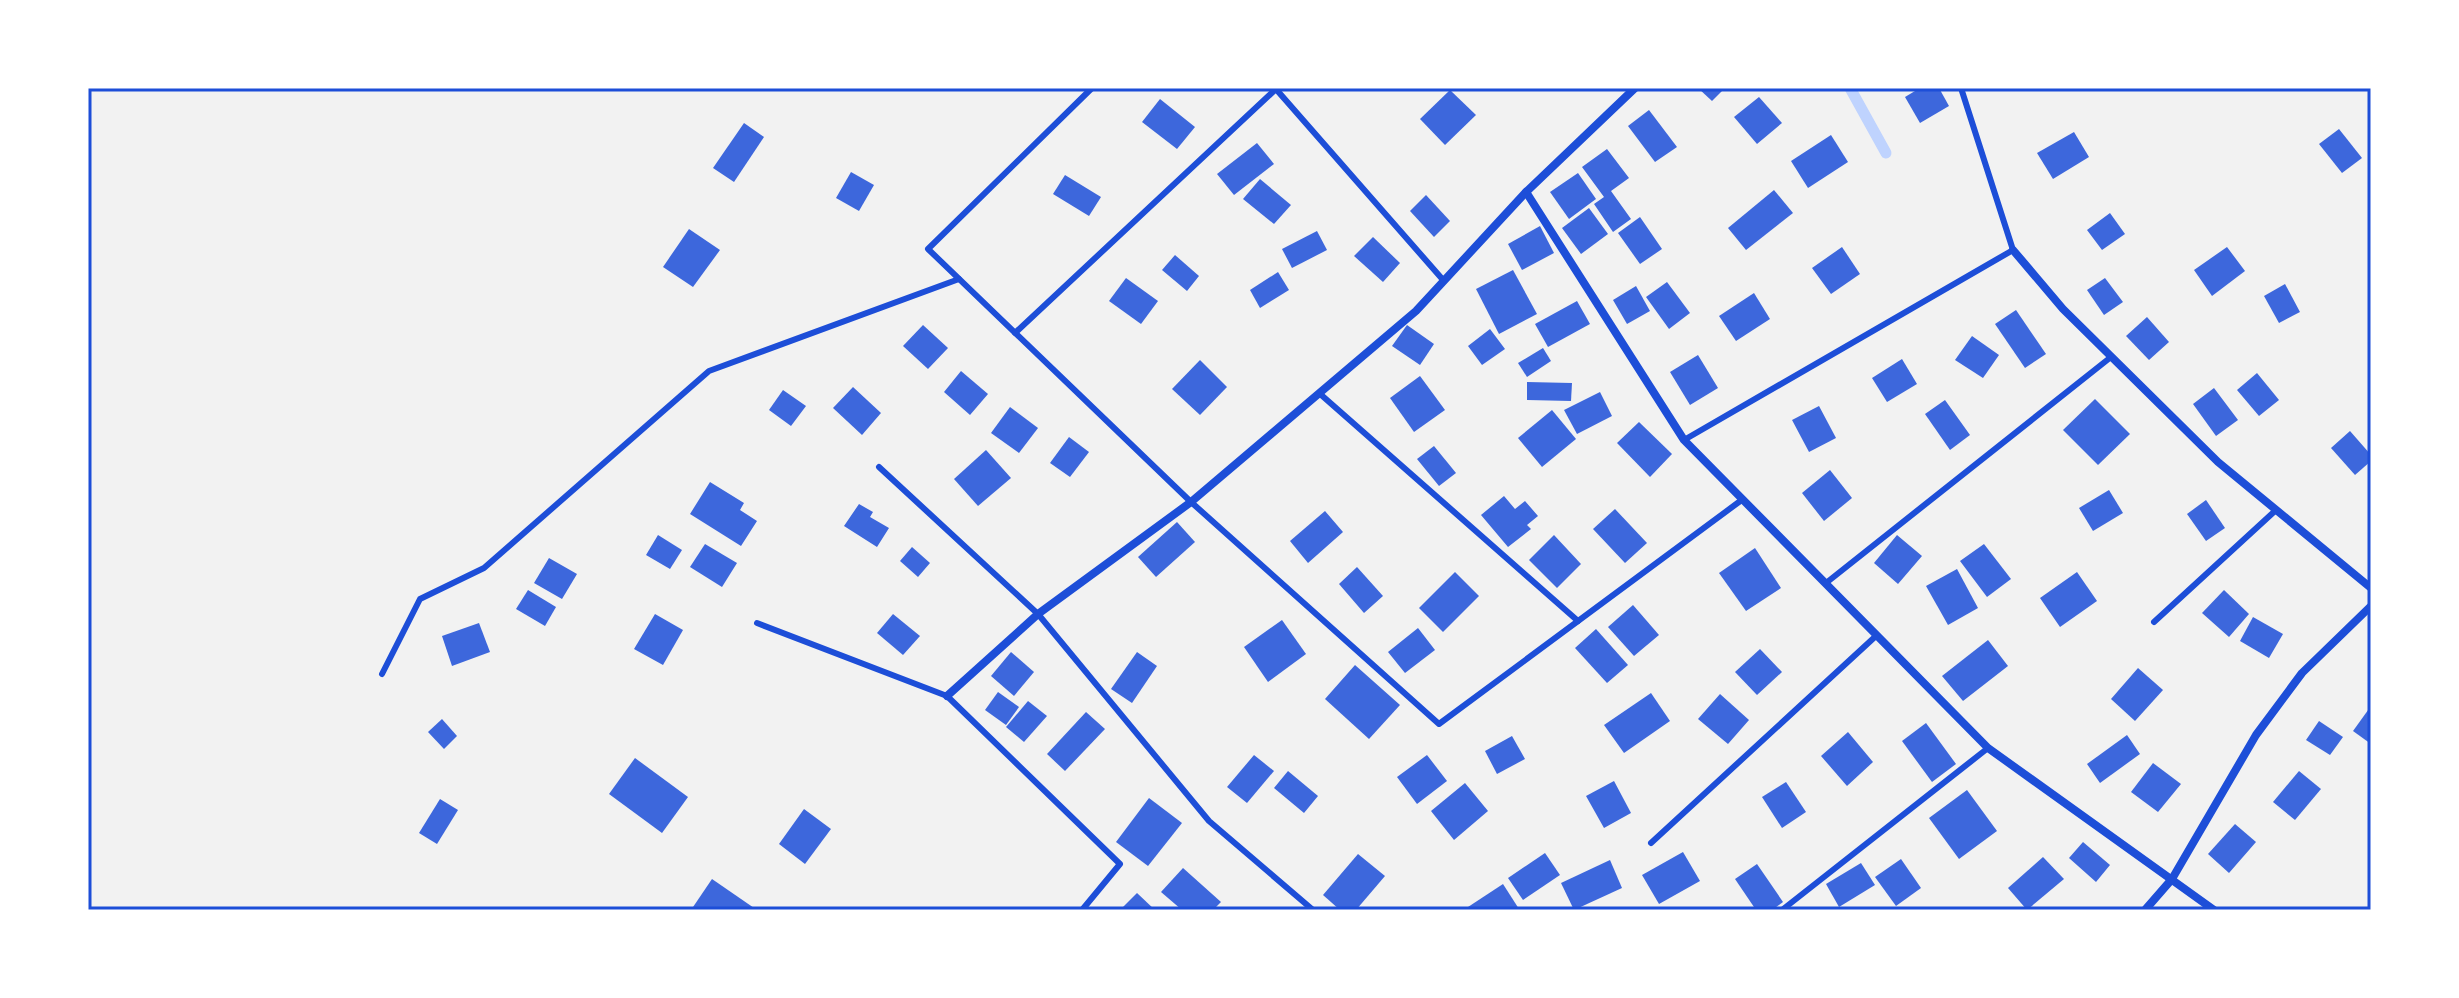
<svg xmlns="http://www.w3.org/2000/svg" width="2459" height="998" font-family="Bitter,serif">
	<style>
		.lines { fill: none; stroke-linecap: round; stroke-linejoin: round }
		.stream { stroke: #bfd3fe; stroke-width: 11 }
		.building { fill: #3d67dc }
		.service { stroke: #1d4ed8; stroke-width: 6 }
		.minor { stroke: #1d4ed8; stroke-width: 8 }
		.neatline { fill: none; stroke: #1d4ed8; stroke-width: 3 }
	</style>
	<rect width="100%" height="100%" fill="#f2f2f2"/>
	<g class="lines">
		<!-- stream -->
		<path class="stream" d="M1850,88L1886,153"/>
	</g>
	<!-- building -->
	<g class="building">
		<path d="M1698,88H1725L1712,101Z"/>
		<path d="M1920,88H1939L1949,106L1920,123L1905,97Z"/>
		<path d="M1450,90L1476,115L1445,145L1420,119Z"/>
		<path d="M1759,97L1782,123L1757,144L1734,117Z"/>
		<path d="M1160,99L1195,127L1177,149L1142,122Z"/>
		<path d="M1649,110L1677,147L1655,162L1628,126Z"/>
		<path d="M744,123L764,137L734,182L713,168Z"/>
		<path d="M2339,129L2362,158L2342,173L2319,144Z"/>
		<path d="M2074,132L2089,157L2053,179L2037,153Z"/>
		<path d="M1831,135L1848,162L1808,188L1791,161Z"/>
		<path d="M1257,143L1274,164L1234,195L1217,174Z"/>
		<path d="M1607,149L1629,178L1611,191L1631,219L1613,232L1594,204L1604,197L1582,167Z"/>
		<path d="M851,172L874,185L859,211L836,198Z"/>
		<path d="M1578,173L1596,199L1569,219L1550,192Z"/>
		<path d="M1065,175L1101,197L1089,216L1053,194Z"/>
		<path d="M1260,179L1291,205L1274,224L1243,199Z"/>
		<path d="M1774,190L1793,213L1746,250L1728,228Z"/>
		<path d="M1426,195L1450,221L1434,237L1410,211Z"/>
		<path d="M1589,208L1608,234L1581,254L1562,228Z"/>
		<path d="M2110,213L2125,234L2102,250L2087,230Z"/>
		<path d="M1640,217L1662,249L1640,264L1618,233Z"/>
		<path d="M1540,226L1554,253L1522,270L1508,244Z"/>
		<path d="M689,229L720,250L693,287L663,267Z"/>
		<path d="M1317,231L1327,250L1292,268L1282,249Z"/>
		<path d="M1373,237L1400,263L1383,282L1354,256Z"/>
		<path d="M1842,247L1860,274L1831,294L1812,268Z"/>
		<path d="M2227,247L2245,271L2212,296L2194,270Z"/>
		<path d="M1175,255L1199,276L1187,291L1162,270Z"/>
		<path d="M1513,270L1537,314L1499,334L1476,289Z"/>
		<path d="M1278,272L1289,290L1260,308L1250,290Z"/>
		<path d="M1126,278L1158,301L1141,324L1109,301Z"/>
		<path d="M2105,278L2123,302L2104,315L2087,290Z"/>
		<path d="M1667,282L1690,313L1669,329L1646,297Z"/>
		<path d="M2285,284L2300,312L2279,323L2264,296Z"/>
		<path d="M1636,286L1650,311L1627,324L1613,300Z"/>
		<path d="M1754,293L1770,319L1736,341L1719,316Z"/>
		<path d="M1577,301L1590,324L1548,347L1535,324Z"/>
		<path d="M2016,310L2046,354L2025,368L1995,324Z"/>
		<path d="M2147,317L2169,342L2149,360L2126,336Z"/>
		<path d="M923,325L948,348L928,369L903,346Z"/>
		<path d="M1407,325L1434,344L1420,365L1392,346Z"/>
		<path d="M1490,329L1505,349L1482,365L1468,346Z"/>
		<path d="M1972,336L1999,355L1983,378L1955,360Z"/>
		<path d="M1543,348L1551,361L1527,377L1518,363Z"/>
		<path d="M1698,355L1718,388L1690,405L1670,372Z"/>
		<path d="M1902,359L1917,384L1887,402L1872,378Z"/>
		<path d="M1200,360L1227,387L1200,415L1172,389Z"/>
		<path d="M961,371L988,394L970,415L944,392Z"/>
		<path d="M2257,373L2279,400L2259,416L2237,390Z"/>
		<path d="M1420,376L1445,410L1414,432L1390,398Z"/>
		<path d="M1527,382L1572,383L1571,401L1527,400Z"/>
		<path d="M853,387L881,413L862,435L833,408Z"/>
		<path d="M2214,388L2238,420L2216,436L2193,404Z"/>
		<path d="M783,390L806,406L791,426L769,410Z"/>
		<path d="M1600,392L1612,416L1577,434L1564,410Z"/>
		<path d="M2095,399L2130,434L2098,465L2063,430Z"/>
		<path d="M1945,400L1970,435L1950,450L1925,414Z"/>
		<path d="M1819,406L1836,438L1809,452L1792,420Z"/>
		<path d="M1010,407L1038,428L1019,453L991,433Z"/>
		<path d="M1552,410L1576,439L1542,467L1518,438Z"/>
		<path d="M1639,422L1672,454L1650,477L1617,443Z"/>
		<path d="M2350,431L2371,455V461L2355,475L2331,448Z"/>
		<path d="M1069,437L1089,452L1070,477L1050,463Z"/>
		<path d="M1434,446L1456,473L1439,486L1417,459Z"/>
		<path d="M986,450L1011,478L978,506L954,479Z"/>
		<path d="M1830,470L1852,498L1824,521L1802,493Z"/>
		<path d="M710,482L744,503L740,510L757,521L741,546L690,514Z"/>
		<path d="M2109,490L2123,513L2093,531L2079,508Z"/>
		<path d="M1504,496L1515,509L1525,501L1538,516L1527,525L1531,529L1508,547L1481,515Z"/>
		<path d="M2206,500L2225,528L2206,541L2187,514Z"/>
		<path d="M859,504L873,512L870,517L889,528L877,547L844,526Z"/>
		<path d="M1615,509L1647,543L1625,563L1593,529Z"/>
		<path d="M1325,511L1343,532L1308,563L1290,541Z"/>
		<path d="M1177,522L1195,542L1156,577L1138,557Z"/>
		<path d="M658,535L682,550L670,569L646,555Z"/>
		<path d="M1554,535L1581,564L1557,588L1529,560Z"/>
		<path d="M1897,535L1922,556L1898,584L1874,563Z"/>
		<path d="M705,544L737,563L722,587L690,567Z"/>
		<path d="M1984,544L2011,579L1987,597L1960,561Z"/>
		<path d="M912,547L930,563L918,577L900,561Z"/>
		<path d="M1755,548L1781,588L1746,611L1719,573Z"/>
		<path d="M549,558L577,574L562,599L534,583Z"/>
		<path d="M1357,567L1383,596L1364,613L1339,584Z"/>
		<path d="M1957,569L1978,608L1948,625L1926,586Z"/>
		<path d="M1455,572L1479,596L1443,632L1419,608Z"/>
		<path d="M2077,572L2097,601L2060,627L2040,598Z"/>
		<path d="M528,590L556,607L545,626L516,609Z"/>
		<path d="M2224,590L2249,614L2229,637L2202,613Z"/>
		<path d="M1633,605L1659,635L1634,656L1608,627Z"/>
		<path d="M655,614L683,630L663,665L634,649Z"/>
		<path d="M893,614L920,636L903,655L877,633Z"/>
		<path d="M2253,617L2283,634L2269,658L2240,641Z"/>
		<path d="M1282,620L1306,654L1268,682L1244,647Z"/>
		<path d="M479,623L490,652L452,666L442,636Z"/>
		<path d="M1418,628L1435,650L1405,673L1388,652Z"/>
		<path d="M1596,629L1628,665L1607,683L1575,648Z"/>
		<path d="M1988,640L2008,666L1963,701L1942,676Z"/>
		<path d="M1760,649L1782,672L1757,695L1735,672Z"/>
		<path d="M1011,652L1034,672L1014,696L991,676Z"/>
		<path d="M1137,652L1157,666L1132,703L1111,689Z"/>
		<path d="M1355,665L1400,705L1369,739L1325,699Z"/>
		<path d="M2138,668L2163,690L2135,721L2111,699Z"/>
		<path d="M998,692L1019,707L1006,725L985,710Z"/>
		<path d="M1651,693L1670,721L1624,753L1604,725Z"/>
		<path d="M1720,694L1749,720L1728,744L1698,719Z"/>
		<path d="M1028,701L1047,716L1024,742L1006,727Z"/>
		<path d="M2371,706V744L2353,731Z"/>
		<path d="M1086,712L1105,729L1065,771L1047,754Z"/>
		<path d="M442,719L457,736L444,749L428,732Z"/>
		<path d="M2319,721L2343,737L2330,755L2306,740Z"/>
		<path d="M1926,723L1956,764L1932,782L1902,741Z"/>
		<path d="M1848,732L1873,762L1847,786L1821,756Z"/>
		<path d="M2127,735L2140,754L2100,783L2087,764Z"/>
		<path d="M1512,736L1525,759L1497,774L1485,751Z"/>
		<path d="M1254,755L1274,771L1247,803L1227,787Z"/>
		<path d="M1427,755L1447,781L1417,804L1397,777Z"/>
		<path d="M635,758L688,797L662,833L609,794Z"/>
		<path d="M2153,763L2181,784L2158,812L2131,792Z"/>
		<path d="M1288,771L1318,796L1304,813L1274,788Z"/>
		<path d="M2299,771L2321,789L2295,820L2273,802Z"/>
		<path d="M1614,781L1631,813L1604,828L1586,796Z"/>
		<path d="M1786,782L1806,812L1782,828L1762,797Z"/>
		<path d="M1465,783L1488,811L1454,840L1431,811Z"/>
		<path d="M1967,790L1997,831L1959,859L1929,818Z"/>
		<path d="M1149,798L1182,823L1148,866L1116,842Z"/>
		<path d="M440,799L458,810L437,844L419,833Z"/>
		<path d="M804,809L831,829L805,864L779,844Z"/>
		<path d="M2235,824L2256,842L2229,873L2208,854Z"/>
		<path d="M2083,842L2110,865L2096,882L2069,858Z"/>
		<path d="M1683,852L1700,881L1659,904L1642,875Z"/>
		<path d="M1545,853L1560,875L1523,900L1508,878Z"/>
		<path d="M1358,854L1385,876L1356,910H1340L1323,895Z"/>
		<path d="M2043,857L2064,879L2027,910L2008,888Z"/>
		<path d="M1901,859L1921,888L1896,906L1875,877Z"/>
		<path d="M1610,860L1622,888L1574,910L1561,883Z"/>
		<path d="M1861,863L1875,885L1839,907L1826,884Z"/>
		<path d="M1757,864L1783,902L1772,910H1756L1735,879Z"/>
		<path d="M1183,868L1221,902L1213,910H1182L1161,892Z"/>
		<path d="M712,879L757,910H691Z"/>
		<path d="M1503,884L1519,909L1470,910L1468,907Z"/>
		<path d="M1137,893L1155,910H1120Z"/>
	</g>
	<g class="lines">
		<!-- service -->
		<g class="service">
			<path d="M1092,88L928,249L1191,502L1439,724L1743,499"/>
			<path d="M1275,88L1444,281"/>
			<path d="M1015,333L1277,88"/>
			<path d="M1319,393L1578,621"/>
			<path d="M1684,440L2013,250L1961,88"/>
			<path d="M879,467L1038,614L1209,821L1313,910"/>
			<path d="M1826,583L2111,357"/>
			<path d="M2154,622L2276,510"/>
			<path d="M757,623L947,696L1120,864L1082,910"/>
			<path d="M382,674L420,599L484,568L709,371L959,279"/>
			<path d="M1651,843L1877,635"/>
			<path d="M1782,910L1988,748"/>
		</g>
		<!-- minor -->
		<g class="minor">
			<path d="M1526,192L1684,440L1988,748L2214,910"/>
			<path d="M2013,250L2063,309L2218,462L2371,588"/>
			<path d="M947,696L1038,614L1191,502L1416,311L1526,192L1635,88"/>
			<path d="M2145,910L2172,879L2256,735L2302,673L2371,606"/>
		</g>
	</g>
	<!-- border -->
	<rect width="2459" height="998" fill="none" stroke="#ffffff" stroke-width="180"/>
	<rect x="90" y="90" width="2279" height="818" class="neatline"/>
</svg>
